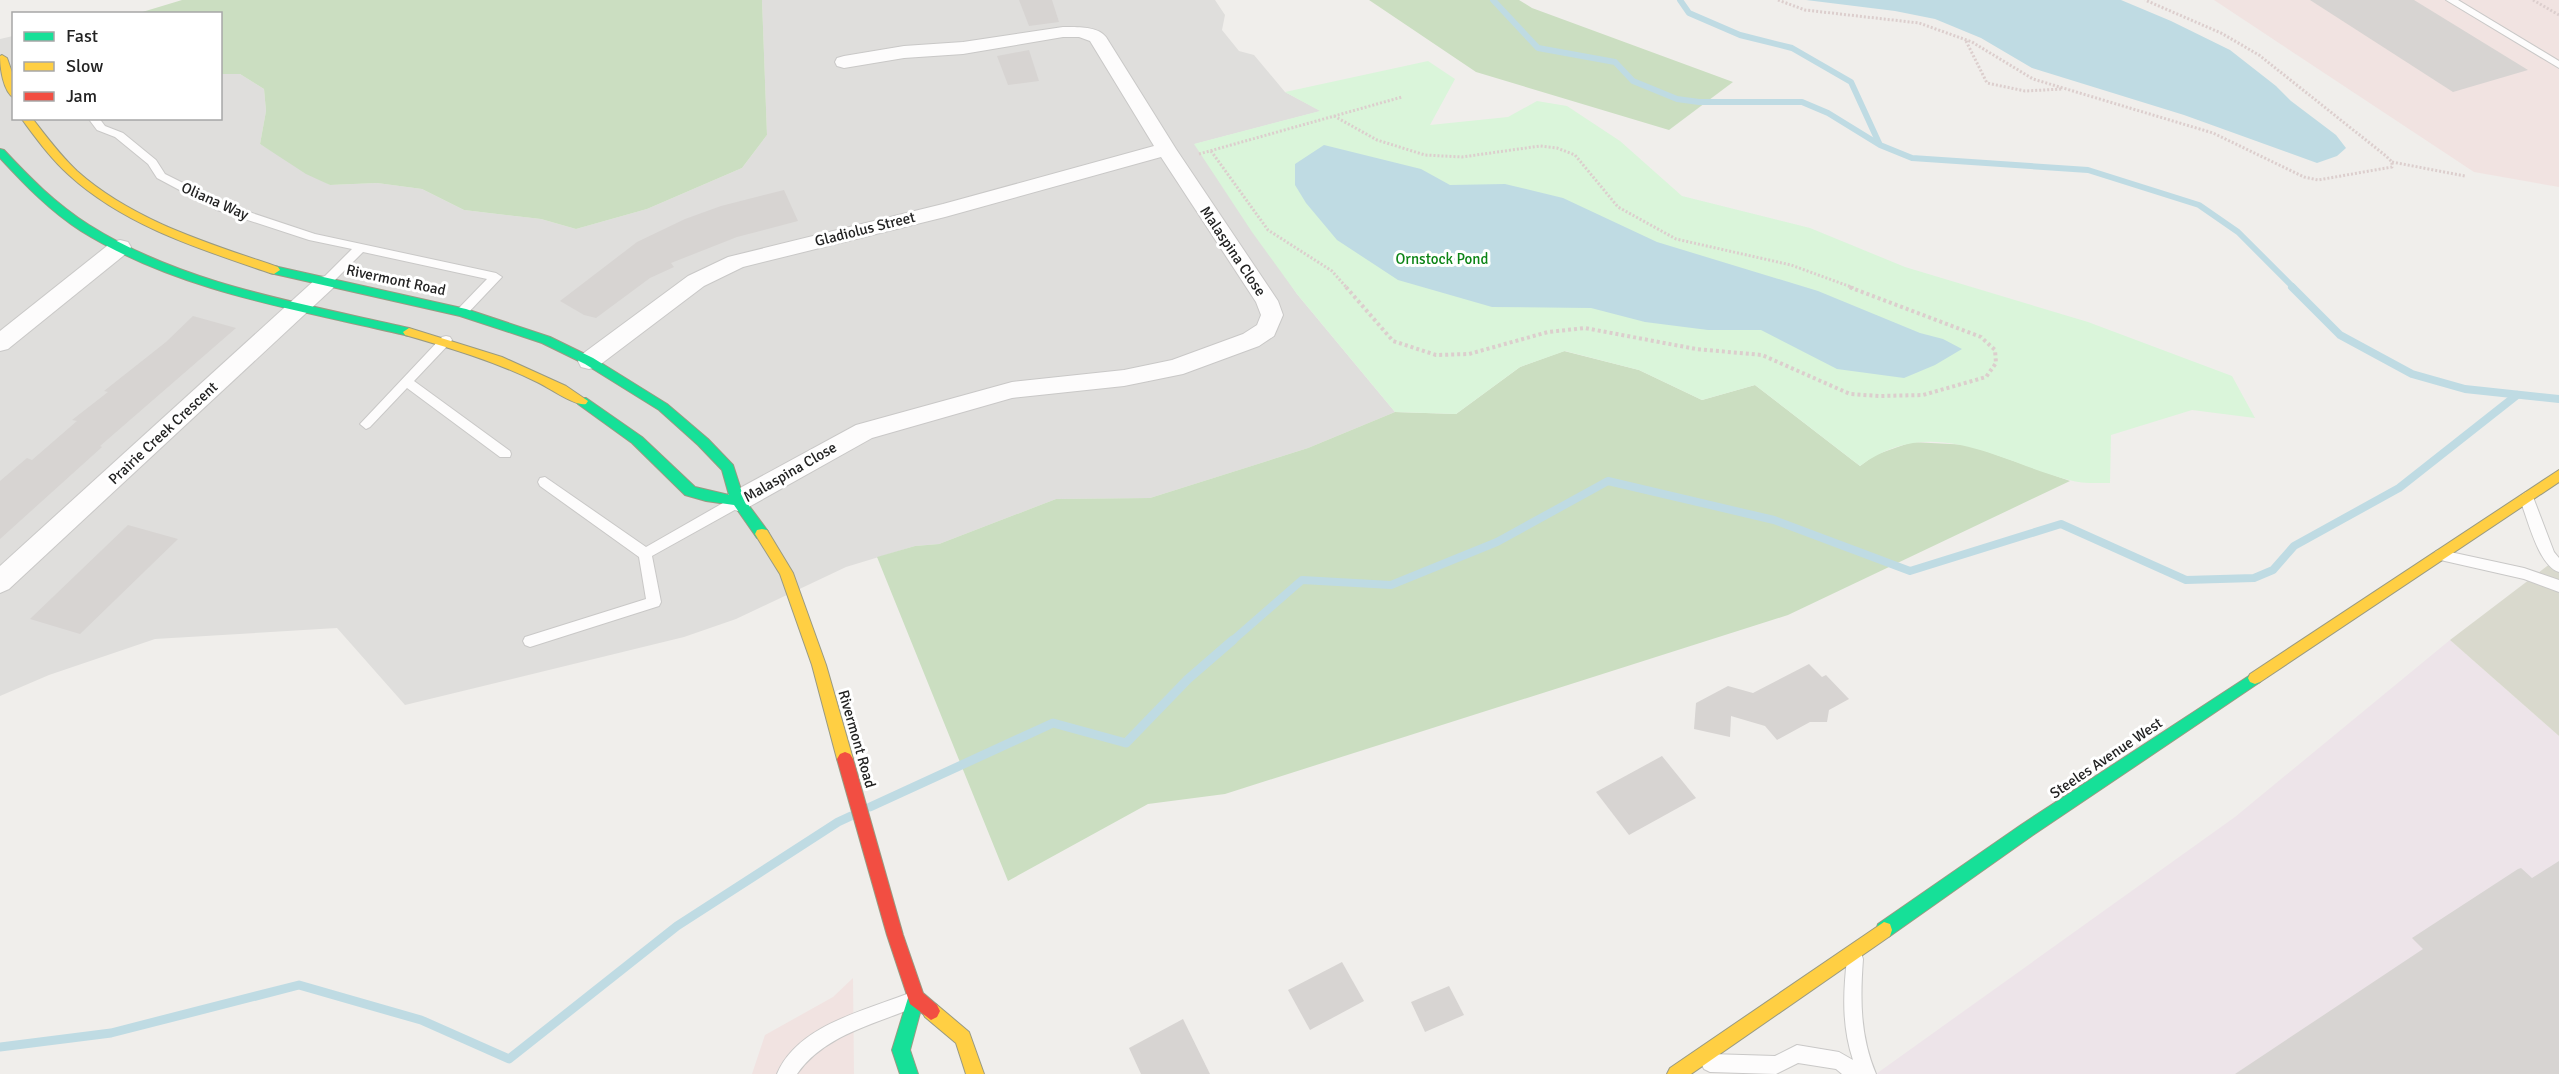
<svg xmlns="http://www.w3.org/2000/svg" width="2559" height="1074" font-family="Signika,sans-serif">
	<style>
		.residential { fill: #dfdedc }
		.commercial { fill: #f1e3e1 }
		.industrial { fill: #ede4e9 }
		.construction { fill: #d9d9cd }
		.forest { fill: #cbdec1 }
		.park { fill: #daf5da }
		.water { fill: #bfdbe3 }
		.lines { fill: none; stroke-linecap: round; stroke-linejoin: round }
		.stream-far2 { stroke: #bfdbe3; stroke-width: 6 }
		.stream-far1 { stroke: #bfdbe3; stroke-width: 8 }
		.stream { stroke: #bfdbe3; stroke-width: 9 }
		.building { fill: #d7d4d2 }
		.lane-casing { stroke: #c9c8c7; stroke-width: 2 }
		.street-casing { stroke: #c9c8c7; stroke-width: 2 }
		.fast-casing { stroke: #999a82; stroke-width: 2 }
		.slow-casing { stroke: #999a82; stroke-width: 2 }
		.jam-casing { stroke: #999a82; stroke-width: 2 }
		.path-far1 { stroke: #dccecd; stroke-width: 3; stroke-dasharray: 2 2; stroke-linecap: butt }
		.path { stroke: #dccecd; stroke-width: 4; stroke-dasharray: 3 3; stroke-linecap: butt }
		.lane { fill: #fdfcfc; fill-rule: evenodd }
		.street { fill: #fdfcfc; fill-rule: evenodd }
		.fast { fill: #16e098; fill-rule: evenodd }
		.slow { fill: #ffcf43; fill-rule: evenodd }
		.jam { fill: #f24e42; fill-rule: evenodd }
		.labels { text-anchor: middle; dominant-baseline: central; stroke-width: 6; stroke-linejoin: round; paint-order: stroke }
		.street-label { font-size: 15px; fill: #222; stroke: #fff }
		.park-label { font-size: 15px; fill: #0c8416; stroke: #fff }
	</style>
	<rect width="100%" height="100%" fill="#f0eeeb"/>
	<!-- residential -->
	<path class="residential" d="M762,0H1215L1225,15L1222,30L1239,51L1254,55L1285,92L1321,111L1195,144L1297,294L1395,412L1308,448L1150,498L1056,499L939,544L915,546L846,567L736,619L684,637L405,705L337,628L155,639L49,675L0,696V39L13,36L14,118H220L221,74H240L264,89L266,111L260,144L330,185L377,183L422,189L464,210L541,219L576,229L647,209L742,168L767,135Z"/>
	<!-- commercial -->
	<g class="commercial">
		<path d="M2214,0H2559V187L2474,172Z"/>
		<path d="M853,978L854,1074H752L765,1035L833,997Z"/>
	</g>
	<!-- industrial -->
	<path class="industrial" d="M2450,640L2559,736V1074H1876L2235,817Z"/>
	<!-- construction -->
	<path class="construction" d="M2559,557V736L2450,640Z"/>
	<!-- forest -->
	<g class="forest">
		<path d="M182,0H762L767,135L742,168L647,209L576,229L541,219L464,210L422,189L377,183L330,185L306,174L260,144L266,111L264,89L240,74H221L220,14L139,13Z"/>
		<path d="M1369,0H1519L1532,8L1733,82L1669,130L1476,72Z"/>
		<path d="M1564,351L1639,370L1702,400L1755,385L1860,466L1875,455L1912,442L1969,445L2070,481L1788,615L1225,794L1148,804L1008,881L877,557L915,546L939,544L1056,499L1150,498L1308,448L1395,412L1456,414L1520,367Z"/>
	</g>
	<!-- park -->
	<path class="park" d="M1428,61L1455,79L1430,125L1508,117L1537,101L1567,106L1620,141L1682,196L1810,228L1905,267L2088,322L2232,376L2255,418L2192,410L2111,435L2110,483C2097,483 2081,484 2069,480C1997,461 1932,413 1860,466L1755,385L1702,400L1639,370L1565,351L1520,367L1456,414L1395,412L1297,294L1252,232L1194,144L1320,111L1285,92Z"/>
	<!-- water -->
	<g class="water">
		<path d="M1806,0H2121L2171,21L2230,50L2276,86L2291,101L2336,135L2346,148L2337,156L2317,163L2184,115L2032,68L1981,38L1935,19L1895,11Z"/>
		<path d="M1324,145L1421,169L1450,185L1505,184L1563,198L1657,242L1818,291L1920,333L1943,339L1962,349L1935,365L1904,378L1837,369L1761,330H1708L1645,322L1591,308L1492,307L1398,280L1337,240L1306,203L1295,185V164Z"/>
	</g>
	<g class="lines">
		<!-- stream-far2 -->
		<g class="stream-far2">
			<path d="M1493,0L1538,48L1615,62L1633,81L1677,99L1699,102H1802L1828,113L1880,145L1912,158L2088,170L2199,205L2238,232L2294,288"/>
			<path d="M1680,0L1689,13L1740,35L1792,48L1851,82L1879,143"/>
		</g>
		<!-- stream-far1 -->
		<g class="stream-far1">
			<path d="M2292,287L2340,335L2412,374L2465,389L2559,399"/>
			<path d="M1232,641L1302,580L1391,585L1497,542L1608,481L1774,520L1910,571L2061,524L2186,580L2254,578L2273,570L2294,546L2399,488L2517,395"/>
		</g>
		<!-- stream -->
		<g class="stream">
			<path d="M870,807L1053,723L1126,743L1188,679L1233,640"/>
			<path d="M0,1047L111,1033L299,985L421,1020L509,1059L677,926L838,822L851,816"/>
		</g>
	</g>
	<!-- building -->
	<g class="building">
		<path d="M1019,0H1052L1059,22L1029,26Z"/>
		<path d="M2310,0H2414L2528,70L2453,92Z"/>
		<path d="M1029,50L1039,81L1008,85L997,56Z"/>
		<path d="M784,190L798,221L737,237L671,263L674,267L650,278L596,318L584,315L560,301L637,242L685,219L721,206Z"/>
		<path d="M193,316L236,328L100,446L102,447L0,539V481L27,458L32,460L77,421L72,420L108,392L104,391L166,342Z"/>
		<path d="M128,525L178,539L80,634L30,619Z"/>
		<path d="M1809,664L1822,677L1826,675L1849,699L1829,710L1827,722H1810L1777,740L1765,726L1731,716L1730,737L1694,729L1696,703L1728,686L1753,693Z"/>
		<path d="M1662,756L1696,798L1629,835L1596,792Z"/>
		<path d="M2559,861V1074H2235L2423,949L2412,938L2518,869L2521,868L2532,878Z"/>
		<path d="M1342,962L1364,1001L1310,1030L1288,990Z"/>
		<path d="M1449,986L1464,1015L1425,1032L1411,1002Z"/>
		<path d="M1183,1019L1210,1074H1141L1129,1048Z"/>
	</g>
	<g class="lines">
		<defs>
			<g id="lane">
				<path d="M2446,0H2458L2559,61V68Z"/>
				<path d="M88,118H99L105,126L123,133L156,160L165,174L225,204L315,234L496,273L502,277L466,315H458L456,312L458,309L487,279L363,252L329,286H321L319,283L321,280L352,249L309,240L217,210L157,178L148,164L115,137L97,130Z"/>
				<path d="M446,336L450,337L452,340L450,343L414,381L510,451L511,454L510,457H500L407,388L370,427L366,429L360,424L442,337Z"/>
				<path d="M545,477L646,547L730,499L735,498L742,503L740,507L652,556L661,602L659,606L530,647L525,645L523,641L525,637L646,599L639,557L540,486L538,482L540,478Z"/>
				<path d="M2526,492L2533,497L2554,552L2559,558V572C2538,566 2527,516 2519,497Z"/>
				<path d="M2441,550L2524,568L2559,580V592L2524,579L2436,559L2434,555L2436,551Z"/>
				<path d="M1855,951L1861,953L1863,959C1860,1000 1860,1036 1876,1074H1842L1836,1069L1798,1063L1776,1074L1710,1072L1704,1069L1701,1063L1704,1057L1710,1054L1775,1056L1797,1045L1839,1052L1853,1060C1842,1027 1843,994 1847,959L1849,953Z"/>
				<path d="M907,994L913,996L915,1002L913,1008C872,1025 823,1036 797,1074H777C797,1026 863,1011 907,994Z"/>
			</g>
			<g id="street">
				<path d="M1063,27C1076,27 1098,26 1106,37L1176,149L1278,301L1283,315L1274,336L1259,346L1183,374L1124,386L1012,398L872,438L747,508L738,511L729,508L726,501L729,494L856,425L1012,382L1124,370L1172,360L1243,334L1257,325L1261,315L1256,302L1161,157L945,217L743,267L704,286L597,367L589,369L581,367L578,361L581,355L688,276L728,257L943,204L1154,146L1090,41L1079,37H1063L963,54L904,58L844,68L837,66L835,62L837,58L844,56L904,46L963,42Z"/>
				<path d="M120,240L128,242L131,247L128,252L8,349L0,351V331L112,242Z"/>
				<path d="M325,276L333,278L336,283L333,288L9,589L0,593V566L317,278Z"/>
			</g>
			<g id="fast">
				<path d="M0,149L4,150C30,178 56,204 89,225C184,285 302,303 409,328L415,332L409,336C299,310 179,292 81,231C50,211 25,185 0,158Z"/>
				<path d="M274,266L466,309L550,337L593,358L667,404L708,439L733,465L744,499L767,530L769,534L767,538H757L734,505L706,501L685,495L632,443L578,404L576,401L578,398H586L642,437L695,487L729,495L722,470L698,445L659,410L585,364L542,343L460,316L270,273L268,270Z"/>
				<path d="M2255,672L2260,674L2262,678L2260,682L2033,835L1890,936L1884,938L1878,936L1876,930L1878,924L2021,825Z"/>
				<path d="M916,990L922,992L924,998L910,1050L918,1074H900L892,1050L908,998L910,992Z"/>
			</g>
			<g id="slow">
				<path d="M2,55L7,58L14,78V98C3,92 0,67 0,56Z"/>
				<path d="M21,118H32C46,136 60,155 77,171C133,221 208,243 278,267L280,270L274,274L270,273C200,249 125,226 69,175C50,158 36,138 21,118Z"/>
				<path d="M409,328L502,357L566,386L588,401L586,404C576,407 548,387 537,382C494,361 450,348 405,335L403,332Z"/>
				<path d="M2559,470V482L2260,682L2255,684L2250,682L2248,678L2250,674Z"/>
				<path d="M762,529L767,530L793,573L826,665L853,759L850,764L845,766L840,764L837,759L812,665L780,574L755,534L757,530Z"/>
				<path d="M1884,922L1890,924L1892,930L1890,936L1691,1074H1667L1670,1068Z"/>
				<path d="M931,1002L937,1005L969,1032L984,1074H966L956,1043L925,1017L922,1011L925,1005Z"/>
			</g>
			<path id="jam" d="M845,752L850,754L853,759L903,935L923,993L937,1005L940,1011L937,1017L931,1020L910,1004L887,935L837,759L840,754Z"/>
		</defs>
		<!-- lane casing -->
		<use href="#lane" class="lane-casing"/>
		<!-- street casing -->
		<use href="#street" class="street-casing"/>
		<!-- fast casing -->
		<use href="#fast" class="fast-casing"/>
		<!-- slow casing -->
		<use href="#slow" class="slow-casing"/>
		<!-- jam casing -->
		<use href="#jam" class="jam-casing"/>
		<!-- path-far1 -->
		<g class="path-far1">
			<path d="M1778,0L1805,10L1919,23L1972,42L2033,79L2213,133L2304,177L2318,180L2392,167V162L2386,156L2259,55L2221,33L2145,0"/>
			<path d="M2533,0L2559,15"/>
			<path d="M1966,41L1987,83L2025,91L2063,89"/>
			<path d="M1334,116L1377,140L1425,155L1462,157L1540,146L1557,148L1575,155L1618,207L1676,239L1791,265L1854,288"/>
			<path d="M1211,151L1268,230L1332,271L1347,288"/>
			<path d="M1199,154L1402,97"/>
			<path d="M2392,162L2465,176"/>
		</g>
		<!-- path -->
		<path class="path" d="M1346,287L1393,341L1436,355L1469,354L1548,332L1585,328L1696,349L1762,355L1850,394L1879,396L1923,395L1986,377L1996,363L1995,350L1981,337L1849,287"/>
		<!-- lane -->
		<use href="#lane" class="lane"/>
		<!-- street -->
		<use href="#street" class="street"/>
		<!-- fast -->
		<use href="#fast" class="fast"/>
		<!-- slow -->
		<use href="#slow" class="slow"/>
		<!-- jam -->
		<use href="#jam" class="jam"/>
	</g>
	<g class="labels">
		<!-- street labels -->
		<g class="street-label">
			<text transform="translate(215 201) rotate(24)">Oliana Way</text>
			<text transform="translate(865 229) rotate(-14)">Gladiolus Street</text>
			<text transform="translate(1233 251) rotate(56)">Malaspina Close</text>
			<text transform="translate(396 280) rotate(12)">Rivermont Road</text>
			<text transform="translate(163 433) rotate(-43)">Prairie Creek Crescent</text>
			<text transform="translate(790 472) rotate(-30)">Malaspina Close</text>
			<text transform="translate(857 739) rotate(74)">Rivermont Road</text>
			<text transform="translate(2106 758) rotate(-34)">Steeles Avenue West</text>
		</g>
		<!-- park labels -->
		<g class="park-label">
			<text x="1442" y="259">Ornstock Pond</text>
		</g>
	</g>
	<!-- legend -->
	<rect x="12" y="12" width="210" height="108" fill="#ffffff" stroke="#a7a7a7" stroke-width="1.5"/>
	<rect x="24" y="32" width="30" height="9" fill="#16e098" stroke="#a7a7a7" stroke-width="1.5"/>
	<text x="66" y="42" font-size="18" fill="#222222">Fast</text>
	<rect x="24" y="62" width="30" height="9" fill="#ffcf43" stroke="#a7a7a7" stroke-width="1.5"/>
	<text x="66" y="72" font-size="18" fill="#222222">Slow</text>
	<rect x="24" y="92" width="30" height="9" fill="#f24e42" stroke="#a7a7a7" stroke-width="1.5"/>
	<text x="66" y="102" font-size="18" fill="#222222">Jam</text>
</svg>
